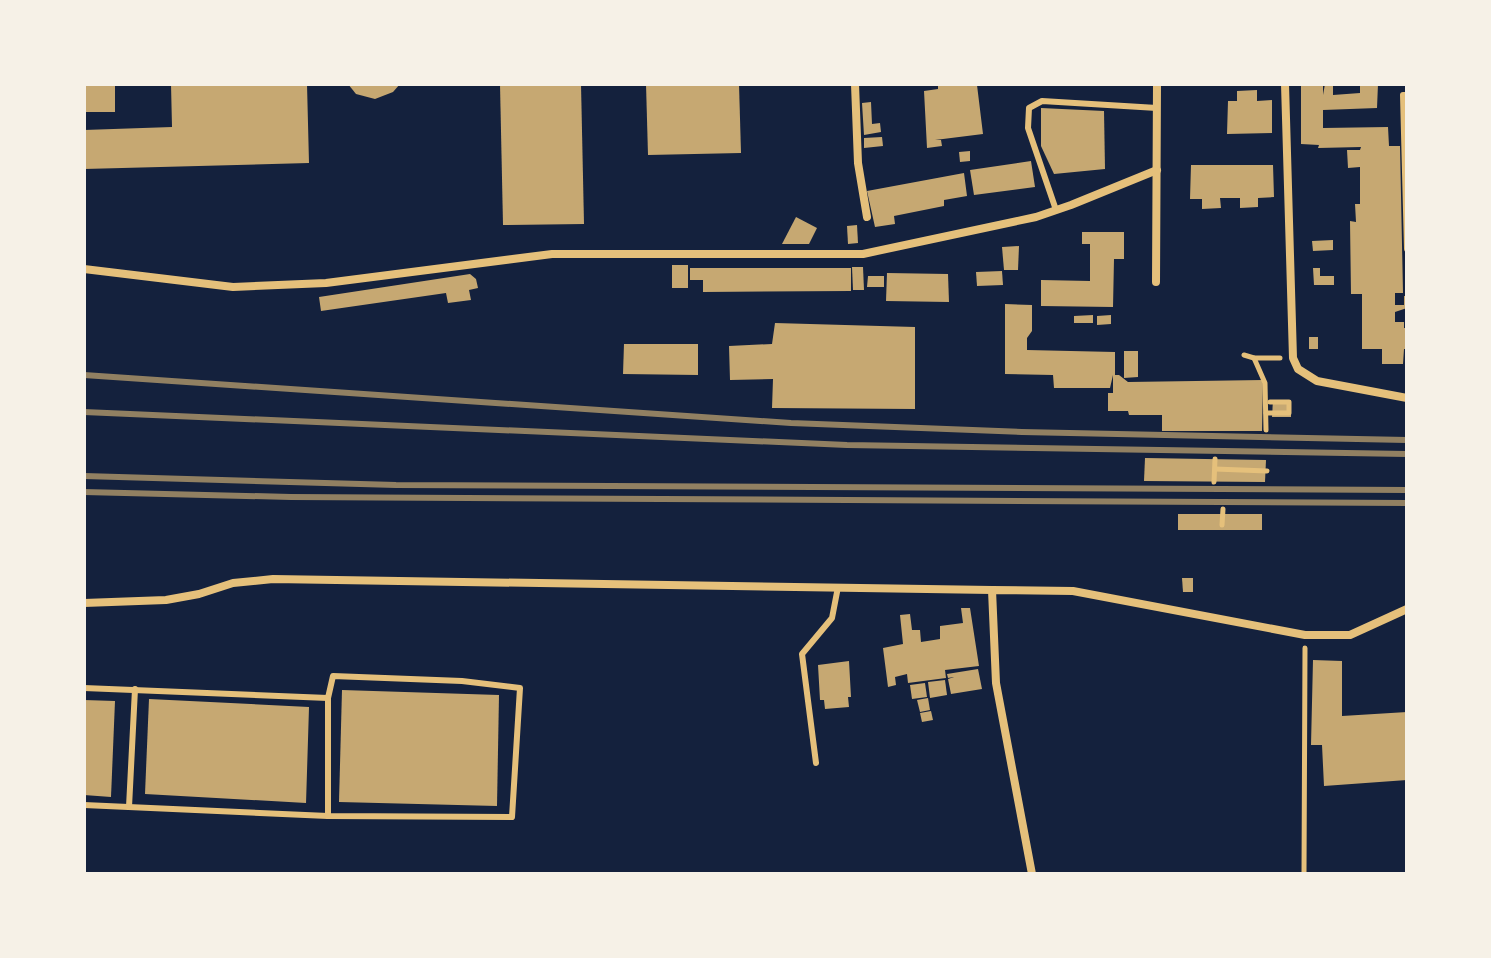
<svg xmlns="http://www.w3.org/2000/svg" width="1491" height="958" font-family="Figtree,sans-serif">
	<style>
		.building { fill: #c6a872 }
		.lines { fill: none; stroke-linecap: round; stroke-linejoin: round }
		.path { stroke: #e5c07b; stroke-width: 5 }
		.service { stroke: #e5c07b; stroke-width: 6 }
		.minor { stroke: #e5c07b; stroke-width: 8 }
		.rail { stroke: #918062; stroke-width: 6 }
	</style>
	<rect width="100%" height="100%" fill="#14213d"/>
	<!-- building -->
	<g class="building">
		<rect x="84" y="84" width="31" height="28"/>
		<path d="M171,84H307L309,163L84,169V130L172,127Z"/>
		<path d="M348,84H400L393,92L375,99L356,94Z"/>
		<path d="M500,84H581L584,224L503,225Z"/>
		<path d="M646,84H739L741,153L648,155Z"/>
		<path d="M938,84L977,85L983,134L935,140H941L942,146L927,148L924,91L938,89Z"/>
		<path d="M1301,84H1323V95L1325,84H1333V95L1360,93V84H1378L1377,108L1323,110V128L1388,127L1389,146H1400L1403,293H1395V305H1404V296H1407V308L1395,312V322H1404V328H1407V349H1404L1403,364H1382V349H1362V294H1351L1350,221L1356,222L1355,204H1360V167L1348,168L1347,150H1360L1361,147L1318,148L1319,145L1301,144Z"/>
		<path d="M1257,90V101L1272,100V133L1227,134L1228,101H1237V91Z"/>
		<path d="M871,102L872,124L880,123L881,132L864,135L862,103Z"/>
		<path d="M1041,108L1104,111L1105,169L1054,174L1041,146Z"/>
		<path d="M882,137L883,146L864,148V138Z"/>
		<path d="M970,151V161L960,162L959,152Z"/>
		<path d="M1031,161L1035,187L974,195L970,170Z"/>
		<path d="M1191,165H1273L1274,197L1258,198V207L1240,208V198H1220L1221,208L1202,209V199H1190Z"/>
		<path d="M964,173L967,196L944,200V206L894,216L895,224L875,227L867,191Z"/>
		<path d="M796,217L817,228L809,244H782Z"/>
		<path d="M857,225L858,243L848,244L847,226Z"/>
		<path d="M1082,232H1124V259H1114L1113,307L1041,306V280L1090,281V244H1082Z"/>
		<path d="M1333,240V250L1313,251L1312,241Z"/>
		<path d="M1019,246L1018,270H1004L1002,247Z"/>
		<rect x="672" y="265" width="16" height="23"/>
		<path d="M852,267H863L864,290H853Z"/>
		<path d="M690,268H851V291L703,292V280H690Z"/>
		<path d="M1313,268H1320V276H1334V285H1314Z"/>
		<path d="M1002,271L1003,285L977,286L976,272Z"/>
		<path d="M887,273L948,274L949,302L886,301Z"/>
		<path d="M470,274L476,279L478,288L469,290L471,300L448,303L446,293L321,311L319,297Z"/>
		<path d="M868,276H884V287H867Z"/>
		<path d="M1005,304L1032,305V331L1027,338V350L1115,352V375H1119L1128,382L1263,380L1262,431H1162V415H1129L1128,411H1108V393H1113V375L1110,388H1054L1053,375L1005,374Z"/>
		<path d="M1093,315V323H1074V316Z"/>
		<path d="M1111,315V324L1097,325V316Z"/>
		<path d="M775,323L915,327V409L772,408L773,379L730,380L729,346L772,344Z"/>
		<rect x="1309" y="337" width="9" height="12"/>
		<path d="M624,344H698V375L623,374Z"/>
		<path d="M1124,351H1138V377L1124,378Z"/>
		<path d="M1273,400H1291V417H1272Z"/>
		<path d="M1145,458L1266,460L1265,482L1144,481Z"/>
		<rect x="1178" y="514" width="84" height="16"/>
		<path d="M1182,578H1193V592H1183Z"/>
		<path d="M961,608H970L979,666L945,670L946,678L908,683L907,674L895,677L896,685L888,687L883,648L903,644L900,615L910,614L912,630H920L921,642L940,639V626L963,623Z"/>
		<path d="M1313,660L1342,661V716L1407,712V780L1324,786L1322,745H1311Z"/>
		<path d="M849,661L851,697H848L849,707L825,709L824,700H820L818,665Z"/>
		<path d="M978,669L982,689L951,694L948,679L954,677L948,678L947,674Z"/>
		<path d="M945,680L947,695L930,698L928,682Z"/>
		<path d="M925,683L927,697L912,699L910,685Z"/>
		<path d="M342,690L499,695L497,806L339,802Z"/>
		<path d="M928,698L930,710L920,712L917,700Z"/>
		<path d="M149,699L309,707L306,803L145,794Z"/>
		<path d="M84,700L115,701L111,797L84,795Z"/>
		<path d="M931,711L933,720L922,722L920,713Z"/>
	</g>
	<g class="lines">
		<!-- path -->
		<g class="path">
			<path d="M1244,355L1254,358H1280"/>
			<path d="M1254,358L1265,383L1266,430"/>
			<path d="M1266,413H1289V402H1270"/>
			<path d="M1215,469L1267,471"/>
			<path d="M1214,482L1215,459"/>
			<path d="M1222,525L1223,509"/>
			<path d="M1304,874L1305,648"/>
		</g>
		<!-- service -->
		<g class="service">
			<path d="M1407,95H1403L1407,249"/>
			<path d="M1056,210L1028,128L1029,108L1042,101L1157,108"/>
			<path d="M84,688L328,698L333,676L462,681L520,688L512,817L328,816L84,805"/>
			<path d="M816,763L802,654L832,618L838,587"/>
			<path d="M129,807L135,689"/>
			<path d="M328,816V698"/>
		</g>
		<!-- minor -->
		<g class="minor">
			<path d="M855,84L858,163L867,217"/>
			<path d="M1285,84L1293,358L1298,369L1317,381L1407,398"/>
			<path d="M84,269L233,287L326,283L552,254H863L1036,217L1071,205L1157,170"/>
			<path d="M1156,282L1157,84"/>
			<path d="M84,603L166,600L199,594L233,583L273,579L992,590"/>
			<path d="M1032,874L996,683L992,590L1073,591L1305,635H1350L1407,609"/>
		</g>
		<!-- rail -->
		<g class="rail">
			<path d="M84,375L791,423L1022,432L1407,440"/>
			<path d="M84,412L847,445L1407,454"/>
			<path d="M84,476L396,485L1407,490"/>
			<path d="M84,492L291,497L1407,503"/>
		</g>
	</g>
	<!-- border -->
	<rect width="1491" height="958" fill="none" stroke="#f6f1e7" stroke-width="172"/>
</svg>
